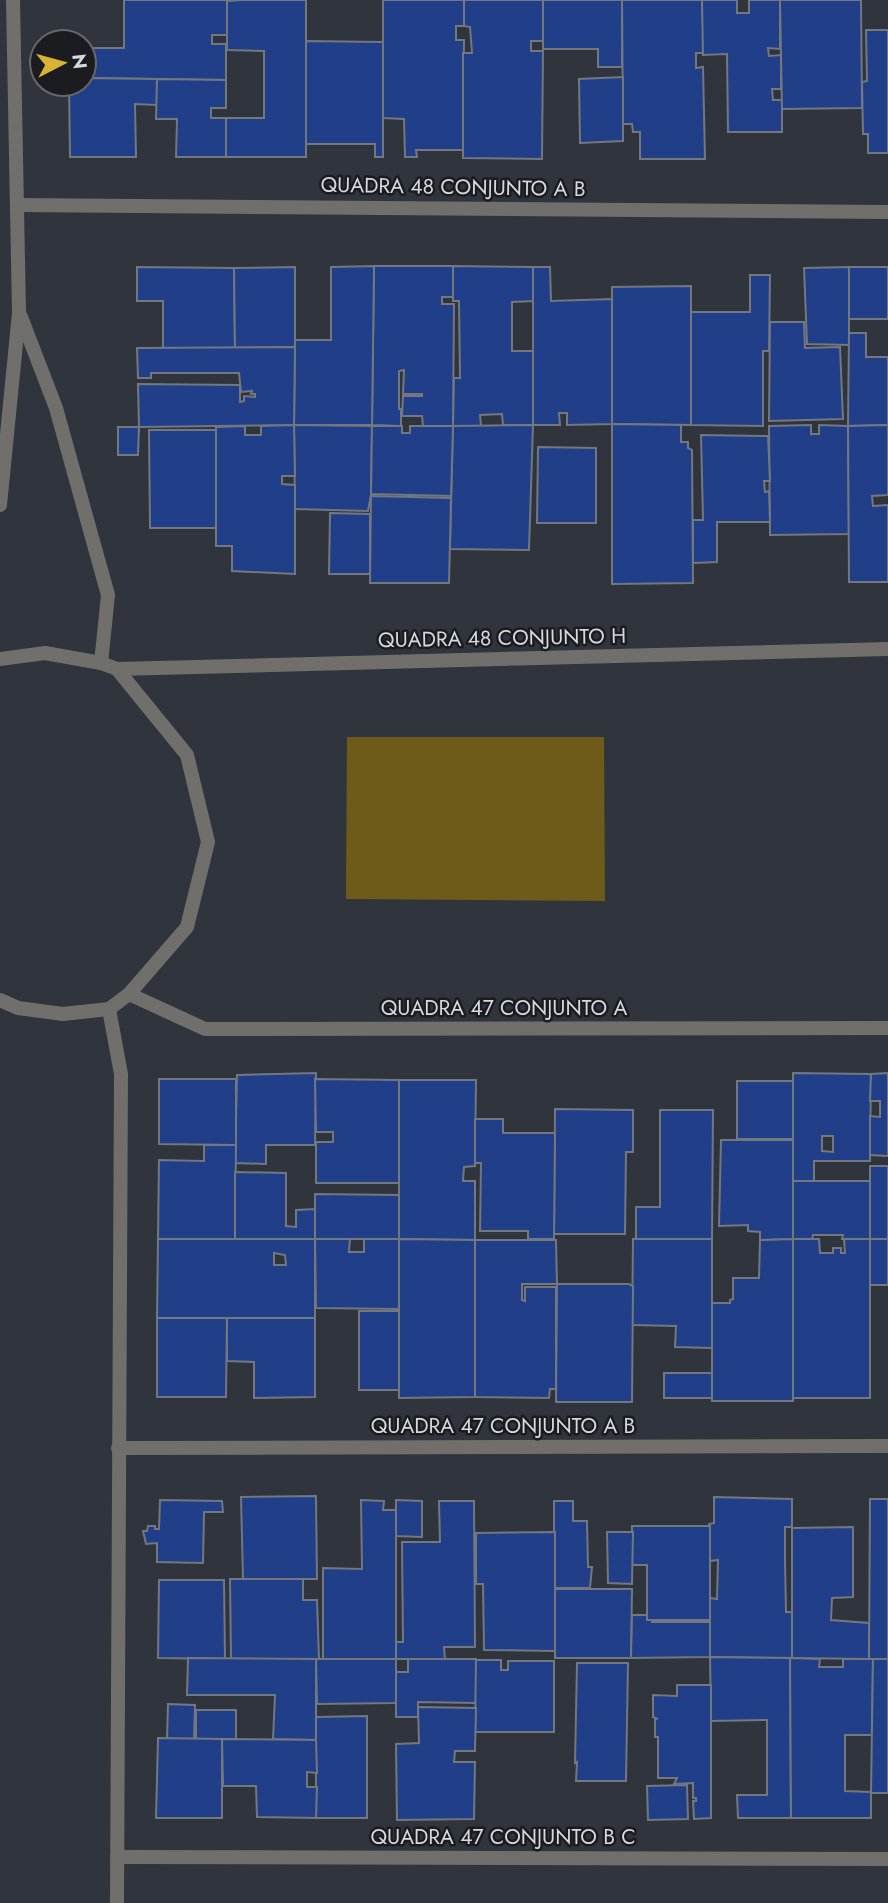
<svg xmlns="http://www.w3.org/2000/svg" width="888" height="1903" font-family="Jost,sans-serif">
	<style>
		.green { fill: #6e5b1a }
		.building { fill: #213f89; stroke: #727780; stroke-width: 2; fill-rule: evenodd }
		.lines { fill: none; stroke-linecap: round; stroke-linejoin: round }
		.minor { stroke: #706f6b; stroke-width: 14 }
		.tertiary { stroke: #706f6b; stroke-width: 14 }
		.labels { text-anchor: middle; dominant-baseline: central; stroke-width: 5; stroke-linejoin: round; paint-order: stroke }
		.street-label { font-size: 21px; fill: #d6d8dd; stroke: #1a1c1f }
	</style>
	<rect width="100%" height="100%" fill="#30343c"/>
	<!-- green -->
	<path class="green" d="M347,737H604L605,901L346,899Z"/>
	<!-- building -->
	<g class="building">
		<path d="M124,0H227V35H212V44H226V80L84,78V48H124Z"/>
		<path d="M242,0H306V157H226V118H264V51L227,50V1Z"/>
		<path d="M383,0H464V26H456V40H464L463,150H416L417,157H405L404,119L383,118Z"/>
		<path d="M464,0H543V41H531V51H543L542,159L463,158V53H472L470,27L464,26Z"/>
		<path d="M543,0H622V67H598V49H543Z"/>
		<path d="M622,0H702L704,53H696V68L703,67L705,159H640V132H633L632,124H623Z"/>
		<path d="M702,0H737V13H749V0H780V49L768,48L769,56L781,55V89H772L773,100H782V132H728L727,54L703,55Z"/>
		<path d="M780,0H861L862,108L782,109Z"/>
		<path d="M866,30H888V153H868V134H863L862,82L867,81Z"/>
		<path d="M306,41L383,42V157H375V144H306Z"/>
		<path d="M623,77V141L580,143L579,79Z"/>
		<path d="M84,78L157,79V105L135,104L136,157H70L69,84H84Z"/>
		<path d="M157,79L226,80V108H211V118H226V157H176L177,119H156Z"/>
		<path d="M374,266H453L454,297H442V304H454L453,426H423L422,416H402L403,396H422V394H403L404,370L399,371V409H401V426L372,425Z"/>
		<path d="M374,266L372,425H294L295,340H331V267Z"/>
		<path d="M453,266L533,267V301L512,302V351H533V425H503L502,414L480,415L481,426H453L454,378H460L459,301H453Z"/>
		<path d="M137,267L234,268L235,348H163V301H137Z"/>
		<path d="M295,267V347L235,348L234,268Z"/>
		<path d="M533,267H550L551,301L612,299V424L567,425V413H559L560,425H533Z"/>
		<path d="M849,267V345L807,344L804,268Z"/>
		<rect x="849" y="267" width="39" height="52"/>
		<path d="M750,275H770L769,351H763V426L691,425L690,312H750Z"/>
		<path d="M691,286V425L612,424V287Z"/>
		<path d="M770,322H804L805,348L840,347L843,419L769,421Z"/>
		<path d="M849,333H866V357H888V425L848,426Z"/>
		<path d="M295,347L294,425L139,427L138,384L240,385V402L244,401V396L255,397V394H251L252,391L241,392L239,373H151V378H138L137,348Z"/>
		<path d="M612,424L681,425V442H688V448L692,450L693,583L612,584Z"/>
		<path d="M294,425L372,426L371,495L368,511L295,509Z"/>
		<path d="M294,425L295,476H282V484L295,485V574L232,571V546H216V427L245,426V435H261V426Z"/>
		<path d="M533,425L529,550L450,549L453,426Z"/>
		<path d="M811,425V434H819V425L848,426L849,534L770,535L769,426Z"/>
		<path d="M888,425V495L872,496L873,506L888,505V582H849L848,426Z"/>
		<path d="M372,426H402V433H410V426H453L451,496L371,494Z"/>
		<path d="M118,427H139L138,455H118Z"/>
		<path d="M149,430H216V528H150Z"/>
		<path d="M701,435L768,436L770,481H764L765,492L769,491L770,522H717V562L693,563V520H703Z"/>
		<path d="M538,447L596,448V523H537Z"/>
		<path d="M371,496L451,498L449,583H370Z"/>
		<path d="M330,513L370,514V574H329Z"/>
		<path d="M316,1073L315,1145H266V1164L235,1163L237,1075Z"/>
		<path d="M793,1073L871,1074L870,1161H814V1181H793ZM822,1136H833V1152L822,1151Z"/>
		<path d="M888,1073V1156L870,1155V1116L880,1117V1101H870L871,1074Z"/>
		<path d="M159,1079H236V1145L159,1144Z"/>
		<path d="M315,1079L399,1080V1183H316V1142H333V1132H316Z"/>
		<path d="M399,1080H476L475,1163V1166L464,1167L463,1181H475V1240L399,1239Z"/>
		<rect x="737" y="1081" width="56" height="58"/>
		<path d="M555,1109L633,1110V1152H626L625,1234H554Z"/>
		<path d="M660,1110H713L712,1239H636V1207H660Z"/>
		<path d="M475,1119H503V1133H555L554,1239H528V1231H480L481,1163H475Z"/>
		<path d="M721,1140H793V1239L760,1240V1232L748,1231V1225L719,1226Z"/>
		<path d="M204,1145H236L235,1239H158L159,1160L204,1161Z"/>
		<rect x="870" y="1166" width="18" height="73"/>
		<path d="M235,1172L286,1173V1226L296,1227V1210L316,1209L315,1239H235Z"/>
		<path d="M793,1181H870V1239H842L843,1235H813L812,1239H793Z"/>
		<path d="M315,1194L399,1195V1239H315Z"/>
		<path d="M158,1239H315V1318H157ZM274,1253L285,1255L286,1265H274Z"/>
		<path d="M315,1239H350L349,1252H364V1239H399V1309L316,1308Z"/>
		<path d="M399,1239L475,1240V1397L399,1398Z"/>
		<path d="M633,1239H712V1348L675,1347L676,1326L632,1325Z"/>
		<path d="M793,1239H819L820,1253H833V1248H841V1253H845L844,1239H870V1398H792Z"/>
		<path d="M793,1239V1401H712V1303H730V1300L733,1299V1278H759L760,1240Z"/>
		<rect x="870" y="1239" width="18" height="46"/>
		<path d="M475,1240H556L557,1284H522V1300L525,1301V1287H556V1389H550L549,1398L475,1397Z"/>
		<path d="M557,1284H629L633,1286L632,1402H556Z"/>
		<rect x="359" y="1311" width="40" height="79"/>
		<path d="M157,1318H227L226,1397H157Z"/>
		<path d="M227,1318H315V1397L254,1398V1362L227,1361Z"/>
		<rect x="664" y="1373" width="48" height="25"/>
		<path d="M316,1496L317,1579H243L241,1497Z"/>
		<path d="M714,1497L792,1499V1527H785V1560L786,1612H792V1658L710,1657V1598L717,1599L718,1560L710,1561L709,1524L714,1523Z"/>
		<path d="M870,1499H888V1659H869Z"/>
		<path d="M160,1500L222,1501L223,1512H204L203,1563L157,1562V1543L146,1544L143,1531H147L148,1526H155V1529H159Z"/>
		<path d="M361,1500L384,1501L383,1510H396V1659H323V1568L362,1569Z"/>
		<path d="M396,1500L422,1501V1537L396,1536Z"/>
		<path d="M439,1501H474L475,1647H444L445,1659H396V1642H403L402,1542H440Z"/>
		<path d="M554,1501H573V1521H587L588,1567H592L590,1588H554Z"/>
		<path d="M632,1526H710V1620H647V1565H632Z"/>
		<path d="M853,1527V1597L832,1598L831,1620L869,1623V1659L792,1658V1528Z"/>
		<path d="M555,1532V1651L484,1650L483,1584H476V1533Z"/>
		<path d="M607,1532H633L632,1584L608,1583Z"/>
		<path d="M230,1579H303V1600H317L319,1659H231Z"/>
		<path d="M159,1580H224L225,1659L158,1658Z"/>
		<path d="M555,1589H632L631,1658H555Z"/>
		<path d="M632,1615H647V1620H652V1622H710V1657L631,1658Z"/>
		<path d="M710,1657L790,1658L791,1818H738L737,1795H767V1720L711,1721Z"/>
		<path d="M188,1658L316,1659V1740L273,1739L275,1695H187Z"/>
		<path d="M790,1658L820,1659L819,1667H843V1659H873L872,1735H845V1791L871,1792V1818H791Z"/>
		<path d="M316,1659H396V1703L317,1704Z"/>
		<path d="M408,1659H476V1703L418,1702V1717H396V1672H408Z"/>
		<path d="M873,1659H888V1793H871Z"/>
		<path d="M476,1660H501V1670H508V1661H554V1732H475Z"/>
		<path d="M577,1663H628L626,1781H576L577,1762L575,1763Z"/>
		<path d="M677,1685H711V1818L694,1819L693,1801H696V1798H693V1783L674,1784L677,1778H658V1737H655V1718L658,1719L653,1717V1695L677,1696Z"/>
		<path d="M168,1704L195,1705L194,1739H167Z"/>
		<path d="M418,1707L476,1708L475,1751H455L454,1762H475L474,1819L397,1820L396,1744L419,1743Z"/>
		<rect x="196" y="1710" width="40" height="29"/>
		<path d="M367,1716V1818H316V1717Z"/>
		<path d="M158,1738L222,1739V1818H156Z"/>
		<path d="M222,1739L316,1740L317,1773L307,1772V1787H317L316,1818L257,1817L256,1786H223Z"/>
		<path d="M687,1785L688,1819L648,1820L647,1786Z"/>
	</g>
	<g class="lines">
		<!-- minor -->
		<g class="minor">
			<path d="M18,205L888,212"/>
			<path d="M118,1448L888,1446"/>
			<path d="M117,1857L888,1859"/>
		</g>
		<!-- tertiary -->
		<g class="tertiary">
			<path d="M21,317L56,408L108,595L101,663"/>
			<path d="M0,505L19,313L13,0"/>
			<path d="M0,659L45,653L101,663L117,669L187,755L208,842L187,927L129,994L109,1009L63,1014L18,1008L0,1000"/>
			<path d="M117,669L888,649"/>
			<path d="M129,994L205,1029L888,1028"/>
			<path d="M109,1009L121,1074L117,1903"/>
		</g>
	</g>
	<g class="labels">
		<!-- street labels -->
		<g class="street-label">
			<text transform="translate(453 187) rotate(1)">QUADRA 48 CONJUNTO A B</text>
			<text transform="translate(502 638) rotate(-1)">QUADRA 48 CONJUNTO H</text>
			<text x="504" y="1008">QUADRA 47 CONJUNTO A</text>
			<text x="503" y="1426">QUADRA 47 CONJUNTO A B</text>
			<text x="503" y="1837">QUADRA 47 CONJUNTO B C</text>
		</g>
	</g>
	<!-- north arrow -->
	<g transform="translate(63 63) rotate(84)"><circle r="33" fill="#1a1c1f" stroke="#65676b" stroke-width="2"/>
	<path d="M0-5L12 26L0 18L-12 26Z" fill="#d9b334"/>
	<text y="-10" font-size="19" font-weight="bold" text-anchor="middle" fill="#d6d8dd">N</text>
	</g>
</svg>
